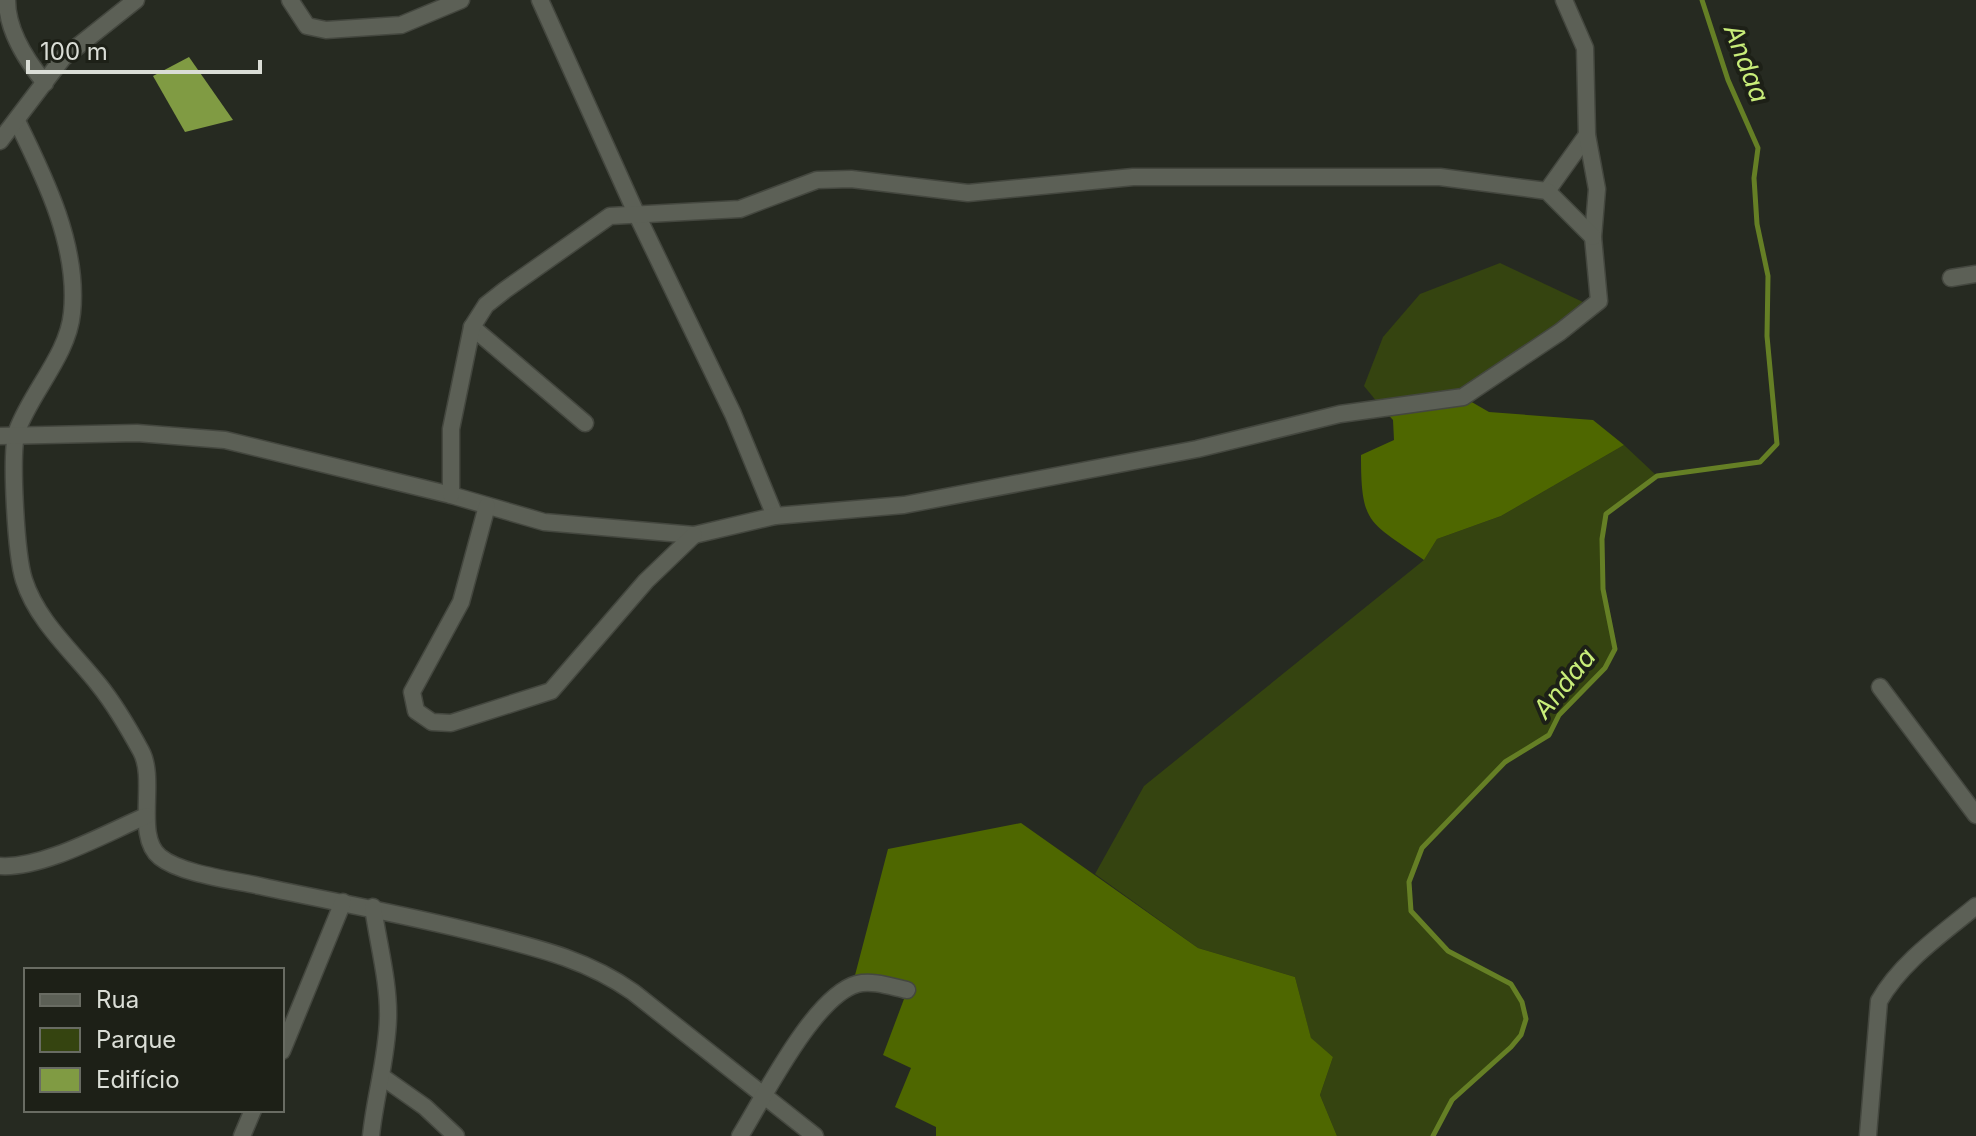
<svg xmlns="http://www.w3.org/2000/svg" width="1976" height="1136" font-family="Inter,sans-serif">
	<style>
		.green { fill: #354410 }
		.forest { fill: #4e6700 }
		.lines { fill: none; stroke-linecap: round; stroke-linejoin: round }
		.stream { stroke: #657f25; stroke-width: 5 }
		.building { fill: #809b43 }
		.minor-casing { stroke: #44473f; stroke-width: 19 }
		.minor { stroke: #5c6056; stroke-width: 16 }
		.labels { text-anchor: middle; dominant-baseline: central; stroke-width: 8; stroke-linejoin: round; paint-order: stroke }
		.water-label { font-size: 26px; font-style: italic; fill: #c8ed79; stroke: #1d2017 }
	</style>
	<rect width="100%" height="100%" fill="#262a21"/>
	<!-- green -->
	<g class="green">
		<path d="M1500,263L1585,303L1463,397L1382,408L1364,386L1383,337L1420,294Z"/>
		<path d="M1624,445L1657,476L1606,514L1602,539L1603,589L1615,649L1605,668L1559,715L1549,735L1505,762L1422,848L1409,882L1411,911L1448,951L1511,984L1522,1002L1526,1019L1521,1035L1511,1047L1452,1100L1433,1136H1337L1320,1095L1333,1057L1311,1039L1295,977L1198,948L1095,874L1144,786L1424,560L1437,539L1501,516Z"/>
	</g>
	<!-- forest -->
	<g class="forest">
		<path d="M1463,397L1489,412L1593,420L1624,445L1501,516L1437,539L1424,560C1369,521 1361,526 1361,455L1394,440L1393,420L1382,408Z"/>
		<path d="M1021,823L1198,948L1295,977L1311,1038L1333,1057L1320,1095L1337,1136H936V1127L895,1107L911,1068L883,1055L904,999L854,979L888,849Z"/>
	</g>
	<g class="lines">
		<!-- stream -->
		<path class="stream" d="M1433,1136L1452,1100L1511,1047L1521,1035L1526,1019L1522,1002L1511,984L1448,951L1411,911L1409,882L1422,848L1505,762L1549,735L1559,715L1605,668L1615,649L1603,589L1602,539L1606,514L1657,476L1760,462L1777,444L1767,336L1768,276L1757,224L1754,178L1758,148L1728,80L1702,0"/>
	</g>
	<!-- building -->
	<path class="building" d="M189,57L233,120L185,132L153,76Z"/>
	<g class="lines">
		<defs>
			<g id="minor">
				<path d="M7,0C7,31 26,60 45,83"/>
				<path d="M290,0L307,26L326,30L401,25L461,0"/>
				<path d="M540,0L636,213L733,414L775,516"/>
				<path d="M17,121C45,178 79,247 72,313C68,355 31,392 17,431C10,454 16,555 24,580C37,621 73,652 99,685C115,705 129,729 141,751C157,780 134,836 160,857C181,874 233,880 260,886C334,902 408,915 482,934C537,948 586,959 633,992L815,1136"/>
				<path d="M0,141L63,58L136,0"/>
				<path d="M1547,191L1587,135"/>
				<path d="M1951,278L1976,274"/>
				<path d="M472,327L585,423"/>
				<path d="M0,436L137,433L225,440L451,495L544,522L694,535L775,516L904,505L1197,449L1340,414L1463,397L1560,332L1599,301L1593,237L1597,189L1587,135L1585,48L1564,0"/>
				<path d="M451,495V429L472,327L486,305L505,290L610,216L740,209L817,180L851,179L968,193L1133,177H1440L1547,191L1593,237"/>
				<path d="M487,506L461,602L412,692L416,711L432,722L451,723L551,691L646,581L694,535"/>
				<path d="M1880,687L1976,815"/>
				<path d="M0,866C43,869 106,833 146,816"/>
				<path d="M282,1051L343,902"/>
				<path d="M381,1076L425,1107L456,1136"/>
				<path d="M1868,1135L1879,1001C1901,962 1942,934 1976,906"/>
				<path d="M242,1136L253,1110"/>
				<path d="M371,1136C375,1096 387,1059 388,1018C389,982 378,943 373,907"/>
				<path d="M740,1136C764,1097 814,996 857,984C873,980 892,987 907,990"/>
			</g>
		</defs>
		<!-- minor casing -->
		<use href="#minor" class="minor-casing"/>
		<!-- minor -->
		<use href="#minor" class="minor"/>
	</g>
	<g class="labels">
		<!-- water labels -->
		<g class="water-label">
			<text transform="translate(1747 63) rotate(69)">Andaa</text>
			<text transform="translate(1564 683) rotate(-51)">Andaa</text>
		</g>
	</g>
	<!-- legend -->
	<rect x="24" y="968" width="260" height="144" fill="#1d2017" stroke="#696c63" stroke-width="2"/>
	<rect x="40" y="994" width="40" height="12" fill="#5c6056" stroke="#696c63" stroke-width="2"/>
	<text x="96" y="1008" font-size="24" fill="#daddd6">Rua</text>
	<rect x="40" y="1028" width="40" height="24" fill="#354410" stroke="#696c63" stroke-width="2"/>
	<text x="96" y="1048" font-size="24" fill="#daddd6">Parque</text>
	<rect x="40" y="1068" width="40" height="24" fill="#809b43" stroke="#696c63" stroke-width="2"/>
	<text x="96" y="1088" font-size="24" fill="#daddd6">Edifício</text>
	<!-- scale -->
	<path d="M28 60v12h232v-12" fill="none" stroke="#daddd6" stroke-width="4"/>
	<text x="40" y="60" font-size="24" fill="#daddd6" stroke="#1d2017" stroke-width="6" paint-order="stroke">100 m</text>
</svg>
